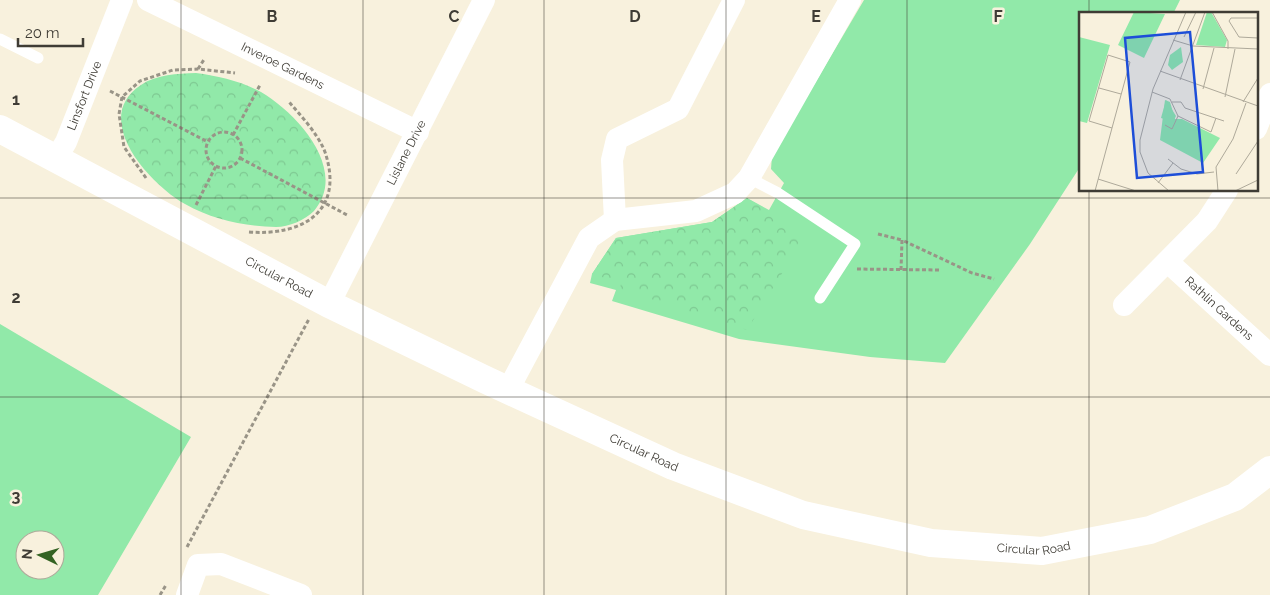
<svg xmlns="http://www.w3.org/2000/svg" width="1270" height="595" font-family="Raleway,sans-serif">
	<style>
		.grass { fill: #91e9a9; fill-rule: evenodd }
		.forest { fill: url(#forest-crowns) }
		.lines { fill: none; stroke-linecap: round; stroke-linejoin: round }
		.path { stroke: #999487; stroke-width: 3; stroke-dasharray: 4 2.5; stroke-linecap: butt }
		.lane { stroke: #fff; stroke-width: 11 }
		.street { stroke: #fff; stroke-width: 22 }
		.secondary { stroke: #fff; stroke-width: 28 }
		.grid { fill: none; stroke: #3f3c35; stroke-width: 1; stroke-opacity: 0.55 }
		.labels { text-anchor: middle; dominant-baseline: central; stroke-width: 5; stroke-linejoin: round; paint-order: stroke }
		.street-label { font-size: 12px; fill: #3f3c35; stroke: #f8f1dd }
		.inset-road { fill: none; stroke: #aea99a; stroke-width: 1 }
		.view { fill: #1d4ed8; fill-opacity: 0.15; stroke: #1d4ed8; stroke-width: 2.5 }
		.inset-edge { fill: none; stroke: #3f3c35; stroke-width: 2.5 }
		.grid-label { font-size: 16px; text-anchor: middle; font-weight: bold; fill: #3f3c35; stroke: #f8f1dd; stroke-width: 5; stroke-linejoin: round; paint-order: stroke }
	</style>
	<defs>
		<pattern id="forest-crowns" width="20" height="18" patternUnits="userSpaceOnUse" patternTransform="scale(1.25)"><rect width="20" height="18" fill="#91e9a9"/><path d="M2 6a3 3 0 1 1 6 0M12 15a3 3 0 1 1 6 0" fill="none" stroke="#7ec992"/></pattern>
	</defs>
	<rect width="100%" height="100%" fill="#f8f1dd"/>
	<!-- grass -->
	<g class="grass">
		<path d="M864,0H1180L1173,14H1080V167L1030,244L945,363L870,357L739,339L612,301L616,290L590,283L592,274L616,238L712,222L747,198L769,210L784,183L771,169L772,156Z"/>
		<path d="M0,324L191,437L98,595H0ZM25,540H55V570H25Z"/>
	</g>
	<!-- forest -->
	<g class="forest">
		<path d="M196,73C218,76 241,81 261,92C297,113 349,170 314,211C305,220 289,227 276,227C244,226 213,220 185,204C151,185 89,119 141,85C157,74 177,74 196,73Z"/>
		<path d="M747,198L797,228L799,246L747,330L620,289L621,283L592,274L616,238L712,222Z"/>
	</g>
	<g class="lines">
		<!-- path -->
		<g class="path">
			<path d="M198,69L205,58"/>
			<path d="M110,91L208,142"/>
			<circle cx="224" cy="150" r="18"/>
			<path d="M233,135L260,85"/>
			<path d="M240,158L349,216"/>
			<path d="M146,178L124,147L119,114L122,97L140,81L173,70L198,69L235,73"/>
			<path d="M196,205L216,166"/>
			<path d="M249,232C302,236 345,212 325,152C318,134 302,117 289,102"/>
			<path d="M878,234L902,240"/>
			<path d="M857,269L939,270"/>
			<path d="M901,270L902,240L972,273L994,279"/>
			<path d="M187,547L309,319"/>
			<path d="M160,595L166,585"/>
		</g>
		<!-- lane -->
		<g class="lane">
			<path d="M0,39L38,58"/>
			<path d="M749,178L778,193L855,244L820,298"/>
		</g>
		<!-- street -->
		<g class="street">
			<path id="s1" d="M148,0L418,132"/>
			<path d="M1256,129L1270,94"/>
			<path id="s2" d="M55,160L66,142L122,0"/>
			<path d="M615,220L612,160L617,139L678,109L734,0"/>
			<path id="s3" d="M1168,262L1270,355"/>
			<path id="s4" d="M329,304L484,0"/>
			<path d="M1124,305L1207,221L1227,190"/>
			<path d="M508,390L589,238L615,220L696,211L735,193L749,178L850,0"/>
			<path d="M187,595L198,565L221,564L301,595"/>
		</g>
		<!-- secondary -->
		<path class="secondary" id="s5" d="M0,129L329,304L486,380L673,466L803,515L931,543L1042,551L1150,530L1235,497L1270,470"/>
	</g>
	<!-- grid -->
	<path class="grid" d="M181,0V595M363,0V595M544,0V595M726,0V595M907,0V595M1089,0V14M1089,190V595M0,198H1270M0,397H1270"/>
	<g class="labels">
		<!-- street labels -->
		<g class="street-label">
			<text stroke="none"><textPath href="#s1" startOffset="150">Inveroe Gardens</textPath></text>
			<text stroke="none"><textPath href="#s2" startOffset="71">Linsfort Drive</textPath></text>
			<text stroke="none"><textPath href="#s4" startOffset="170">Lislane Drive</textPath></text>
			<text stroke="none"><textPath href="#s5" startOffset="316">Circular Road</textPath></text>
			<text stroke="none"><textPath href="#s3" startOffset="69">Rathlin Gardens</textPath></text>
			<text stroke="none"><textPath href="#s5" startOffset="721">Circular Road</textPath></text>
			<text stroke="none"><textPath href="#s5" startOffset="1126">Circular Road</textPath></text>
		</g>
	</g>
	<!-- overview -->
	<g transform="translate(1079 12)">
		<rect width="179" height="179" fill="#f8f1dd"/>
		<path d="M55,0L86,2L65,46L39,33ZM128,0H132L148,28L146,35L117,33ZM86,88L91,90L96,107H103L141,126L124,151L81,128Z" fill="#91e9a9"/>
		<path d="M0,25L31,33L8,111L0,109ZM102,35L104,50L93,58L89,53L91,43ZM87,88L97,104L94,110L82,106Z" fill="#91e9a9"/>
		<path class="inset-road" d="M133,0L149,29V37M179,6H152L150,9L160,25L179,26M105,25L117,0M94,28L114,34L179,37M29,43L51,50L33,116L10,109ZM81,59L179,94M101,68L126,0M20,76L42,82M124,77L135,36M73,80L91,87L99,104L132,120L137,106M146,85L156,37M93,90H102L106,96L145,109M164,90L179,66M86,113L93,117L99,104M89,147L102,157L118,162L135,160M157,162L179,129M19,167L57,179M79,171L94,151M16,179L33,116M90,179L69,161L61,140V128L74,77L107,0M139,179L137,155L154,127L167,91M156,179L179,168"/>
		<path class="view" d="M111,20L124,160L58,166L46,26Z"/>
		<rect width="179" height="179" class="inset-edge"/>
	</g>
	<g class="grid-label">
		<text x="272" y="22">B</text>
		<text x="454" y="22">C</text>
		<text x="635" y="22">D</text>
		<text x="816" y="22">E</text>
		<text x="998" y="22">F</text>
		<text x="16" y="105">1</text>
		<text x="16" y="303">2</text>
		<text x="16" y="502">3</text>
	</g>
	<!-- north arrow -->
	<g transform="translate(40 555) rotate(275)"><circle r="24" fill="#f8f1dd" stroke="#aea99a"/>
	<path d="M0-4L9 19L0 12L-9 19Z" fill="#346323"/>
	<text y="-8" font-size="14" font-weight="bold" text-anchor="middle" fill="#3f3c35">N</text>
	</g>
	<!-- scale -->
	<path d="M18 38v8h65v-8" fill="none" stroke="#3f3c35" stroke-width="2.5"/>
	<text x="25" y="38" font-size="15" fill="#3f3c35" stroke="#f8f1dd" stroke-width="4" paint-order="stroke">20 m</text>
</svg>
